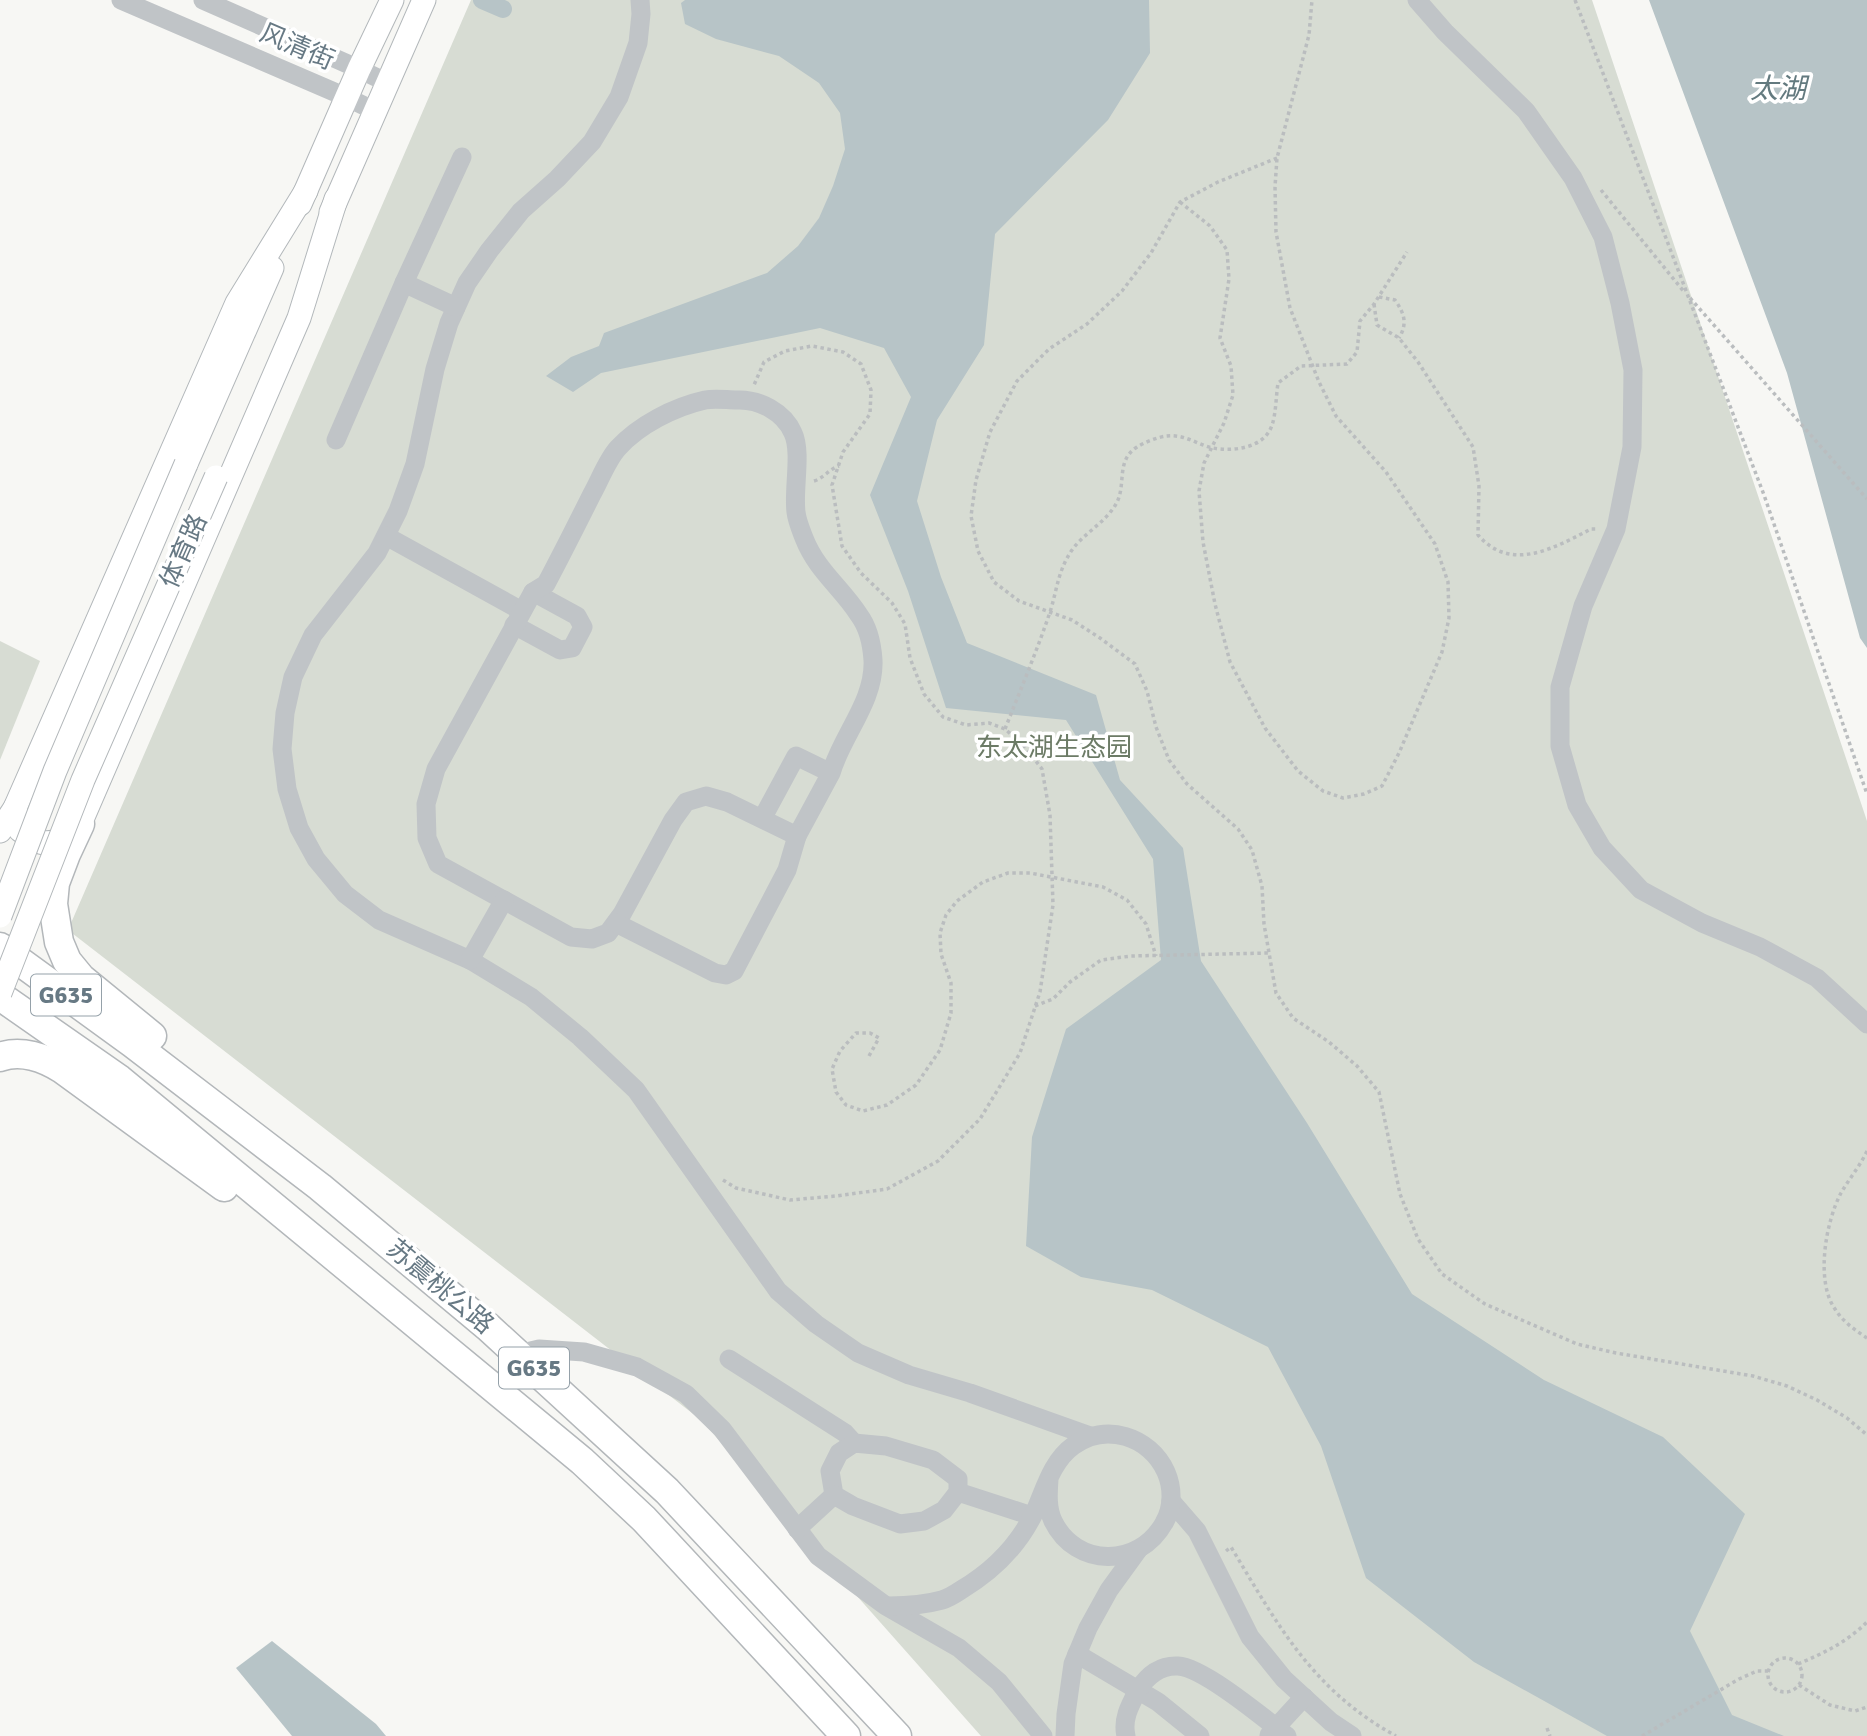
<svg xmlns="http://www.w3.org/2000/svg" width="1867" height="1736" font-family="Signika,'Noto Sans SC',sans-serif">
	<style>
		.green { fill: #d7dcd3 }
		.water { fill: #b7c4c7 }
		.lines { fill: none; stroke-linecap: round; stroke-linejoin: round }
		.canal { stroke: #b7c4c7; stroke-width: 18 }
		.major-casing { stroke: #b3b8bb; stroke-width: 25 }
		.highway-casing { stroke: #b3b7ba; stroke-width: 31 }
		.path { stroke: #babdbf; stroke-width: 3.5; stroke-dasharray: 3.5 3.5; stroke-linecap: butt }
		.minor { stroke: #c0c4c7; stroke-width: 19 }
		.major { stroke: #fff; stroke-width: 23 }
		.highway { stroke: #fff; stroke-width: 28 }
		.major-bridge-casing { stroke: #b3b8bb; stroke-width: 25; stroke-linecap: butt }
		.major-bridge { stroke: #fff; stroke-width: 23 }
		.labels { text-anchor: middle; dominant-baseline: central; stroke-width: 7; stroke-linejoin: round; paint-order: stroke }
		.shield { fill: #fff; stroke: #95a1a9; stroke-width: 2 }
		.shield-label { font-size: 24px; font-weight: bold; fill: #677984 }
		.street-label { font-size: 26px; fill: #677984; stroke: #fff }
		.park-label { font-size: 26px; fill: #6c7b66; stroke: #fff }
		.water-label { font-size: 28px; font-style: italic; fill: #637a7f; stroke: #fff }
	</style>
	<rect width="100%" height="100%" fill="#f7f7f4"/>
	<!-- green -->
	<g class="green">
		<path d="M471,0H1592L1867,821V1736H981L701,1420L68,930Z"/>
		<path d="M0,641L40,661L0,760Z"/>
	</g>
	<!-- water -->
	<g class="water">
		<path d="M685,0H1149L1150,53L1108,120L995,234L984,345L937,420L917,501L941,577L967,643L1096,695L1120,780L1183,848L1201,961L1307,1123L1412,1294L1544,1380L1663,1437L1745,1514L1690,1631L1732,1715L1784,1736H1607L1474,1662L1366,1578L1321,1446L1268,1347L1152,1290L1081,1277L1026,1246L1032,1137L1066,1029L1161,960L1153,859L1066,720L946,708L908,591L870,495L911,397L884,348L820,328L601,373L573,392L546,376L571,357L599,346L604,333L767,273L798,246L819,218L833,186L845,149L840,113L819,83L779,56L716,39L685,24L681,3Z"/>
		<path d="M1649,0H1867V648L1860,638L1787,373Z"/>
		<path d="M272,1641L376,1724L386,1736H292L236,1668Z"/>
	</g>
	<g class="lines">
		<!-- canal -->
		<path class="canal" d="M482,0L503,9"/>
		<defs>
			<g id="major">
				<path d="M300,204L359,69L392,0"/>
				<path d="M331,212L424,0"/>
				<path d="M186,464L272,268"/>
				<path d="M15,808L20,830C26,834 34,841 40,842C56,846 69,835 80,824L299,318L336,199"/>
				<path d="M0,831L15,808L237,303L306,191"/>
			</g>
			<g id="highway">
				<path d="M80,824L66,854L55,883L53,904L59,942L67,961L81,978L152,1036"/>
				<path d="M0,947L132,1043L320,1187L488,1327L667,1491L897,1736"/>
				<path d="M0,996L119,1079L582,1461L644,1519L846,1736"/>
				<path d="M0,1057C21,1049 45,1058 62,1069L224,1187"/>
			</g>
		</defs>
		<!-- major casing -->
		<use href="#major" class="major-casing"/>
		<!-- highway casing -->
		<use href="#highway" class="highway-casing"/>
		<!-- path -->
		<g class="path">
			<path d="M1575,0L1764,495L1867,794"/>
			<path d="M1277,158L1218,182L1180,202L1151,253L1122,291L1087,324L1049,349L1017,381L990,432L976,480L971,516L978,551L994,582L1019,601L1072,620L1100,638L1135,664L1147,691L1156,727L1169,760L1187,784L1238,829L1252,850L1262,886L1264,924L1276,993L1293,1018L1329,1042L1357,1066L1379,1092L1400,1194L1418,1239L1442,1274L1485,1304L1577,1344L1616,1353L1753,1376L1787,1386L1817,1400L1847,1418L1867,1435"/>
			<path d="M1601,190L1685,293"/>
			<path d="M1180,202L1210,226L1227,250L1229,279L1220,338L1231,366L1233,395L1224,423L1204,463L1199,491L1203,542L1215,604L1230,662L1265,728L1298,771L1323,791L1343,798L1364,794L1382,786L1399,753L1442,652L1449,618L1448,582L1435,544L1386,472L1336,416L1319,382L1290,308L1276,232L1275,187L1277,158L1309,35L1312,0"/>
			<path d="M1379,297L1395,300C1404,313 1408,323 1399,338"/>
			<path d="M1690,298L1867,499"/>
			<path d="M1374,304L1377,325L1399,338L1418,362L1473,447L1479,486L1478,535C1511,573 1554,548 1591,529H1597"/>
			<path d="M814,481C824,478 829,469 839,466"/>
			<path d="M1005,729C1020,691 1036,653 1049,615C1057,592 1057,572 1072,550C1084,533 1105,523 1116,504C1127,485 1115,461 1137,447C1145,442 1158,437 1167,436C1185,434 1198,445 1213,448C1233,452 1265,448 1272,425C1276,414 1276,396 1278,383L1301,366L1347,364L1357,352L1360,321L1374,304L1407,252"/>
			<path d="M1035,1006L1053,999L1070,982L1101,960L1131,956L1269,953"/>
			<path d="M869,1056L879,1038L870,1033H856L840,1051L832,1069L836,1092L846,1105L863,1111L887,1105L916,1085L940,1050L951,1013V983L941,954L940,933L946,915L957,901L983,882L1008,873H1030L1103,887L1127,900L1146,924L1156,956"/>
			<path d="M1867,1151C1860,1166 1849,1179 1841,1193C1826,1221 1815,1281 1835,1309C1843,1322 1855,1330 1867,1338"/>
			<path d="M723,1180L736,1188L790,1200L836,1196L887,1189L938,1161L980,1119L1020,1053L1040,992L1053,905L1050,815L1042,769L1025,747L1005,729L989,723L966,725L943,717L924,694L910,658L905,624L892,603L861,573L842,546L832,485L843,452L870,414L871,390L861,364L843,352L812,346L785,351L764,362L754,385"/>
			<path d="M1226,1551L1231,1547C1278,1625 1312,1690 1396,1736"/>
			<circle cx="1785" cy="1675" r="17"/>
			<path d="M1798,1664C1824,1653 1847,1642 1867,1622"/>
			<path d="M1799,1685L1830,1705L1855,1711L1867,1707"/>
			<path d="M1547,1728L1550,1736"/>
			<path d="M1642,1736L1739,1679L1757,1671H1768"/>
		</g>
		<!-- minor -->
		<g class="minor">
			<path d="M121,0L346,97L375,111"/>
			<path d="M203,0L359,69L388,83"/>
			<path d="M640,0L641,14L638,43L619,97L592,142L557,179L521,211L489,251L467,283L449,323L435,369L415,464L398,511L377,553L313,635L293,677L285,713L282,749L287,789L299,828L316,859L345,894L379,920L470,960L531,997L580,1037L636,1090L778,1291L816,1324L858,1353L909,1375L970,1393L1090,1436"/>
			<path d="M1417,0L1445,32L1526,111L1573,178L1603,237L1620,303L1633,370L1632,447L1616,529L1583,606L1560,687V746L1577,805L1602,848L1641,890L1702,923L1760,947L1817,978L1867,1024"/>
			<path d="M404,283L456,307"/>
			<path d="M336,440L404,283L462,157"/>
			<path d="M386,536L522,611"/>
			<path d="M514,625L560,650L572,648L583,627L577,616L533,592"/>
			<path d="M762,819L796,756L831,773L797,836L727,802L706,796L686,802L673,820L622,914L608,933L592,939L571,937L438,864L427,838L426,804L436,769L533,592L546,584C562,554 577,524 592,494C600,480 607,460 618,448C639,425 674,407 705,400C715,398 727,400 737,400C759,399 784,412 793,433C802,452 793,490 796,512C797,521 801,530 804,538C817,571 841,587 859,615C868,627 872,645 873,660C875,701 842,735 831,773"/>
			<path d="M616,923L715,973L726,975L734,971L787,870L797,836"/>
			<path d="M470,960L504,900"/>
			<path d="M518,1354L539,1349L584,1352L637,1367L686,1394L722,1429L818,1556L886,1606L959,1648L999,1682L1043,1736"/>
			<path d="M729,1359L845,1433L854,1443"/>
			<path d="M958,1492L944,1510L924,1521L900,1524L853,1506L834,1495L830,1471L839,1453L854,1443L886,1446L933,1460L958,1479V1492L1032,1516"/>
			<path d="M1171,1501L1197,1531L1250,1637L1284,1679L1331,1722L1352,1736"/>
			<path d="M797,1529L834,1495"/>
			<path d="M889,1606C908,1606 924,1605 942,1600C949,1598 955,1594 961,1590C993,1571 1020,1544 1036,1509C1045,1488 1053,1460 1073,1446C1105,1422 1150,1436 1166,1472C1173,1488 1173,1508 1164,1523C1139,1568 1076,1568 1053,1521C1047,1508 1048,1494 1049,1479"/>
			<path d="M1077,1654L1158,1702L1200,1736"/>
			<path d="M1269,1735L1304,1697"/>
			<path d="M1065,1736L1066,1714L1073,1664L1088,1628L1109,1590L1138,1550"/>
			<path d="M1126,1736C1122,1719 1130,1705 1138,1690C1147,1676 1160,1665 1178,1666C1203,1667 1265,1719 1287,1736"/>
		</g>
		<!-- major -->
		<use href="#major" class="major"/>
		<!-- highway -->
		<use href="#highway" class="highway"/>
		<defs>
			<g id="major-bridge">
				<path d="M0,916L55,771L186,464"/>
				<path d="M0,993L83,780L216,477"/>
			</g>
		</defs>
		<!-- major-bridge casing -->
		<use href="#major-bridge" class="major-bridge-casing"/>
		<!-- major-bridge -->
		<use href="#major-bridge" class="major-bridge"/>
	</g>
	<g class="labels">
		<!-- shield labels -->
		<g class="shield">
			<rect x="31" y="974.5" width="70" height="41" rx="5"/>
			<rect x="499" y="1347.5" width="70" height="41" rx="5"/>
		</g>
		<g class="shield-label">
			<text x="66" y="995">G635</text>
			<text x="534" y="1368">G635</text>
		</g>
		<!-- street labels -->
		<g class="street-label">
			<text transform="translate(297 47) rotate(23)">风清街</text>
			<text transform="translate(184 551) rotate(-66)">体育路</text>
			<text transform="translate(440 1287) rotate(40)">苏震桃公路</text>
		</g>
		<!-- park labels -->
		<g class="park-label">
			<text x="1054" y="748">东太湖生态园</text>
		</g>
		<!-- water labels -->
		<g class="water-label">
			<text x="1778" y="89">太湖</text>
		</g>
	</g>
</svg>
